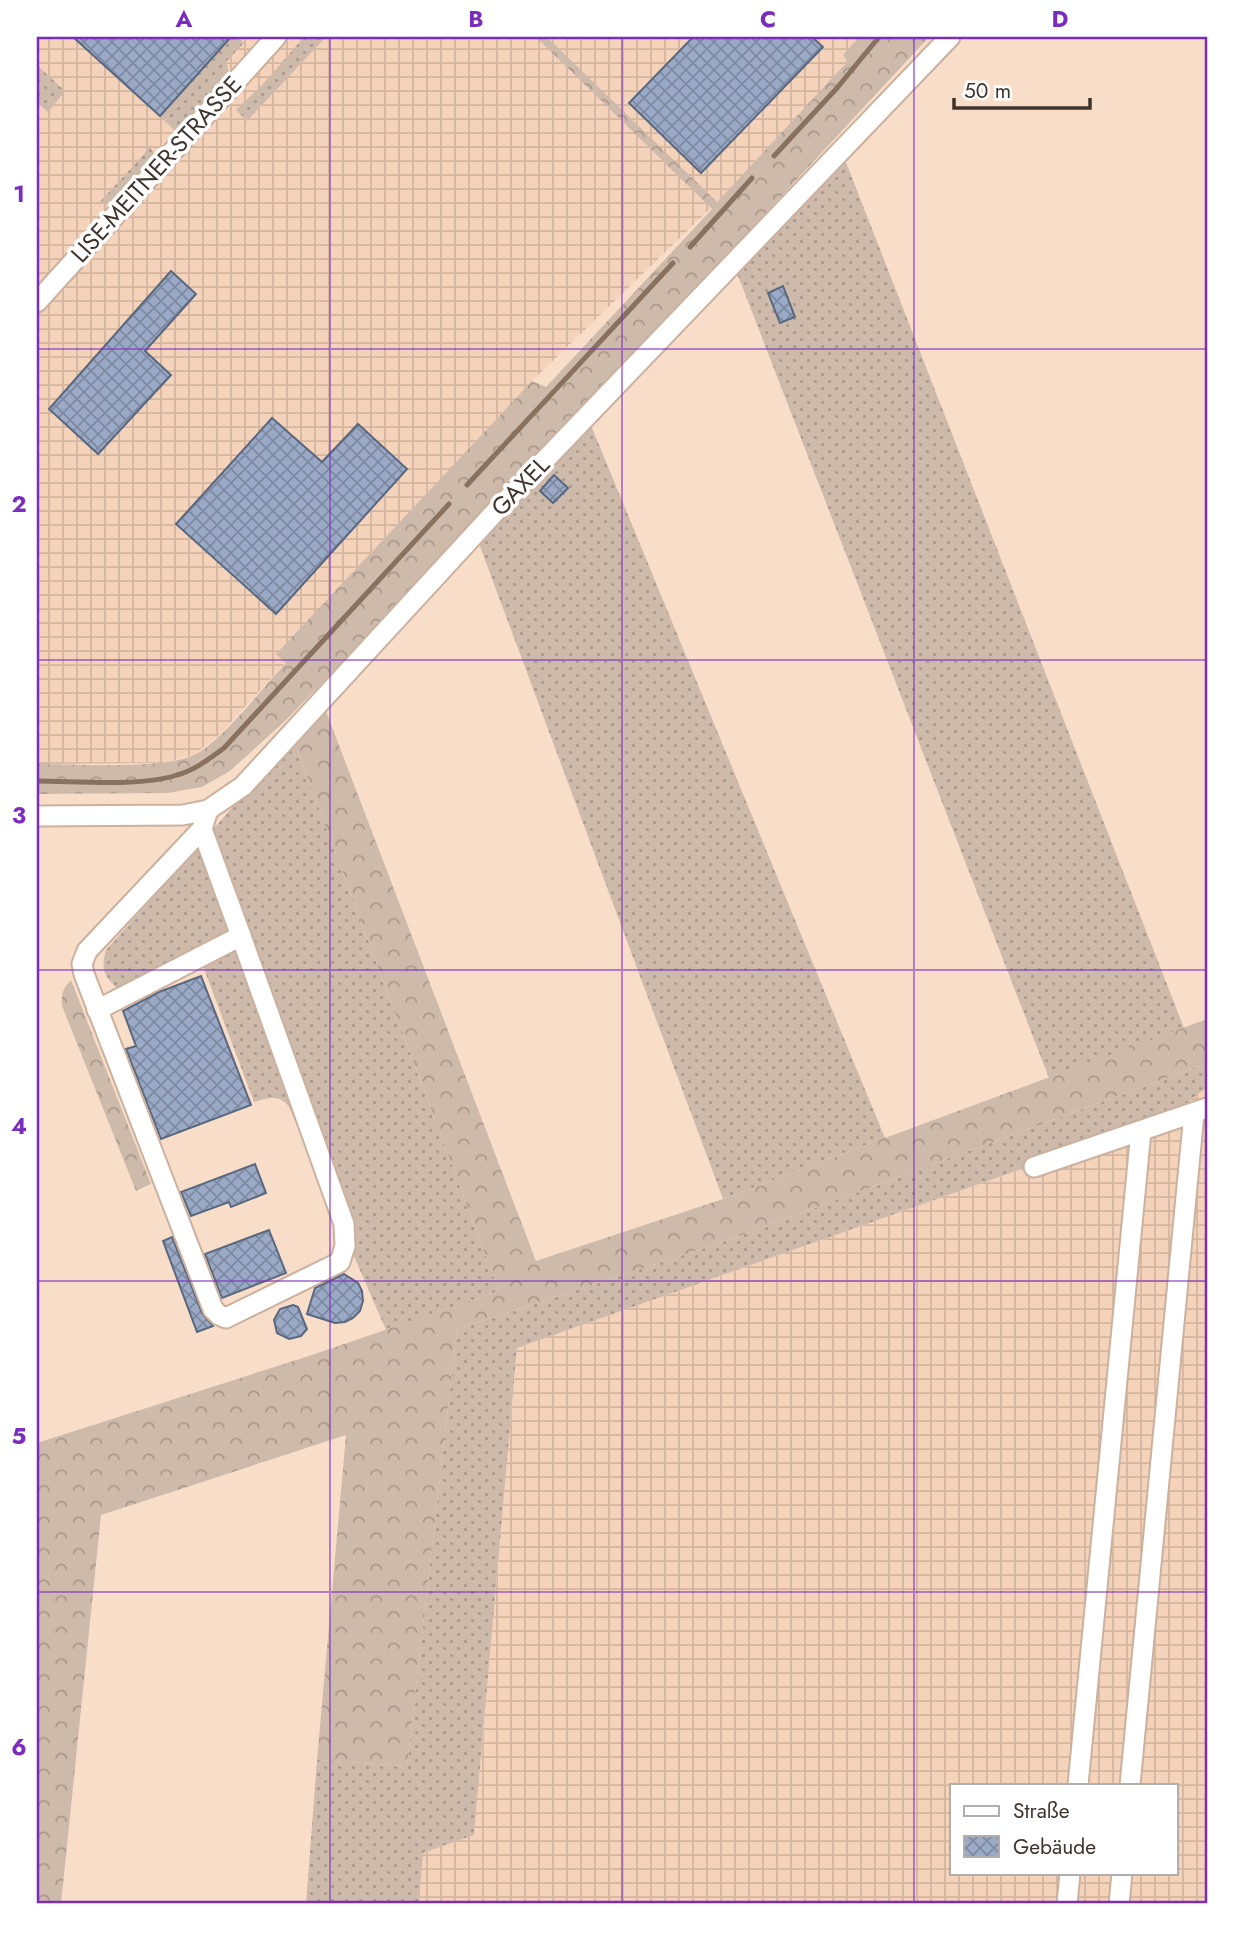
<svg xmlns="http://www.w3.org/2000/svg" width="1244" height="1941" font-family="Jost,sans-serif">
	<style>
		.industrial { fill: url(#industrial-grid); fill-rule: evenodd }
		.grass { fill: url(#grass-dots) }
		.forest { fill: url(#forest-crowns) }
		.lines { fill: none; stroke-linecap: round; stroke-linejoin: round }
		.stream { stroke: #88715f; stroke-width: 5 }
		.building { fill: url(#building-cross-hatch); stroke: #5a687f; stroke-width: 2 }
		.minor-casing { stroke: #cbb19e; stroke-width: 23 }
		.minor { stroke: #fff; stroke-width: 19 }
		.grid { fill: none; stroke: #7b2cbf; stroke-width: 2; stroke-opacity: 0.55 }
		.labels { text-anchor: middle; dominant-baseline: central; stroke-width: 7; stroke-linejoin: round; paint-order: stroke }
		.street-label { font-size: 24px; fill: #3f352d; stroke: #fff }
		.neatline { fill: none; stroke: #7b2cbf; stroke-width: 2.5 }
		.grid-label { font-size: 23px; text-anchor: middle; font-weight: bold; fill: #7b2cbf }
	</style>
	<defs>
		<pattern id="industrial-grid" width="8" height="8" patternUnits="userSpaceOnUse" patternTransform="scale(1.75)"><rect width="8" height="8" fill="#f5d3ba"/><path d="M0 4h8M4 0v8" fill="none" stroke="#d3b6a0"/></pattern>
		<pattern id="grass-dots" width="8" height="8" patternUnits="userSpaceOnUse" patternTransform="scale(1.75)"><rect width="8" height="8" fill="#cebaaa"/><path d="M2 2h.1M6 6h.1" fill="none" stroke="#a9988b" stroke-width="1.8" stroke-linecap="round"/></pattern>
		<pattern id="forest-crowns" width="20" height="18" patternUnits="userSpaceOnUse" patternTransform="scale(1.75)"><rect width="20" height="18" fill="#cebaaa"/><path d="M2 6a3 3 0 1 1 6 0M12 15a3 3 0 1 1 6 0" fill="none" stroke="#a9988b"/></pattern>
		<pattern id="building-cross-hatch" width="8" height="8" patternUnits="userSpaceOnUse" patternTransform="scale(1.75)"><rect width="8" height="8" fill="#99a9c6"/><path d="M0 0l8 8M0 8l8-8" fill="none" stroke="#7e8aa1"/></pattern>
	</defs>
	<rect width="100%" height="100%" fill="#f8dec9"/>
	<!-- industrial -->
	<g class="industrial">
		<path d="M37,37H859L843,55L849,61L717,202L532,381L277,654L286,662L220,734L194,755L162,763L37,764Z"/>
		<path d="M1207,1087V1904H419L423,1853L474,1835L517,1348L1171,1116ZM952,1785H1176V1873H952Z"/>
	</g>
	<!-- grass -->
	<g class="grass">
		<path d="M231,37H238L244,43L226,62L230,75L180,131H175L160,116Z"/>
		<path d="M304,37H326L247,121L236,110L263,84Z"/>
		<path d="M37,65L65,91L48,112L37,103Z"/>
		<path d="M148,146L154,152L153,160L114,204H98L145,153Z"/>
		<path d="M842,152L1184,1028L1049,1078L735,268Z"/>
		<path d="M590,423L885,1138L723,1199L478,541Z"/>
		<path d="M293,739L499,1291L386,1330L289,1107C280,1094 268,1098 254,1102L197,950L117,988C103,976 101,967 106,950Z"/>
		<path d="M1207,1063V1087L1171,1116L517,1348L474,1835L423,1853L419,1904H306L317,1760L407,1766L457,1329L720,1243Z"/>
	</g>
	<!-- forest -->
	<g class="forest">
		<path d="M536,37H547L717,202L848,61L843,55L859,37H929L480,521L284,722L230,771L202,787L168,793L37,794V764C74,764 163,770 194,755C219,744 265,685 286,663L276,654L532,381L546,387L712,209Z"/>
		<path d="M324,706L536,1261L723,1199L885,1138L1207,1019V1063L720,1243L457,1329L407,1766L317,1760L346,1435L101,1515L61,1904H37V1443L309,1356L499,1291L293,739Z"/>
		<path d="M71,980L151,1184L136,1191L62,1006C61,994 63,988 71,980Z"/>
	</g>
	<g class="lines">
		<!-- stream -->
		<g class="stream">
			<path d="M774,156L837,88L879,37"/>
			<path d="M690,247L752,178"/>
			<path d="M467,485L673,263"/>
			<path d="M37,781C76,781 141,787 177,775C195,770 209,759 224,748L449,504"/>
		</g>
	</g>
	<!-- building -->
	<g class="building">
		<path d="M73,37H231L160,116Z"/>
		<path d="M693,37H812L823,47L701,173L629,103Z"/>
		<path d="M171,271L196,294L145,351L171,375L98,454L49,409Z"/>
		<path d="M783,286L795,317L780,323L768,293Z"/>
		<path d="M272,418L322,462L358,424L407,469L276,614L176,524Z"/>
		<path d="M554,475L568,488L553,503L540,491Z"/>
		<path d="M201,976L251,1105L161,1139L126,1049L136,1046L123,1011L159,992Z"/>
		<path d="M255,1164L266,1193L231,1207L229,1202L191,1216L181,1192Z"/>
		<path d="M269,1230L286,1273L222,1298L205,1254Z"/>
		<path d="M172,1237L202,1313L213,1326L197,1332L163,1241Z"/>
		<path d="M344,1274L358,1283L362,1291L363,1301L360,1311L353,1318L345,1322L335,1323L307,1314L315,1288Z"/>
		<path d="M293,1305L298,1307L307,1329L301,1336L289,1339L277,1333L274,1320L280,1309Z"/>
	</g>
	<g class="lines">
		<defs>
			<g id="minor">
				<path d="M37,302L276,37"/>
				<path d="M208,810L202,829L87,951L82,964L84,974L213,1309L219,1315L226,1318L340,1262L345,1246L344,1224L241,936"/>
				<path d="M37,816L183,815L208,810L243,786L496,511L950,37"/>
				<path d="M97,1010L241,936L202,829"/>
				<path d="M1034,1167L1207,1108"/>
				<path d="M1078,1785L1141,1131"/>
				<path d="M1130,1785L1194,1113"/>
				<path d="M1067,1904L1070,1873"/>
				<path d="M1119,1904L1122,1873"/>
			</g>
		</defs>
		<!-- minor casing -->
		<use href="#minor" class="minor-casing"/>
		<!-- minor -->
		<use href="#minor" class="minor"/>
	</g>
	<!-- grid -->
	<path class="grid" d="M330,37V1904M622,37V1904M914,37V1904M37,349H1207M37,660H1207M37,970H1207M37,1281H1207M37,1592H1207"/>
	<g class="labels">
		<!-- street labels -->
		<g class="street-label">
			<text transform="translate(156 169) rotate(-48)">LISE-MEITNER-STRASSE</text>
			<text transform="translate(520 486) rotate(-46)">GAXEL</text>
		</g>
	</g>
	<!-- border -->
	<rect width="1244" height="1941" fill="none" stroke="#ffffff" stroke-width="77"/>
	<!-- legend -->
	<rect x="950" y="1784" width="228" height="91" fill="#ffffff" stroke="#b2aeab" stroke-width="2"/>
	<rect x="964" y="1806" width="35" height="10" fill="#ffffff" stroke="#b2aeab" stroke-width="2"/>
	<text x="1013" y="1818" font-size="21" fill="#3f352d">Straße</text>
	<rect x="964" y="1836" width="35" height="21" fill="url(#building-cross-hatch)" stroke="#b2aeab" stroke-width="2"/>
	<text x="1013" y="1854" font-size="21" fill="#3f352d">Gebäude</text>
	<!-- scale -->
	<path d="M954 98v10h136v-10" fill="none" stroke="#3f352d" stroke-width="3.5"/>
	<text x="964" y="98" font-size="21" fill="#3f352d" stroke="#ffffff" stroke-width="5" paint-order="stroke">50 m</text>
	<rect x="38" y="38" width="1168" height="1864" class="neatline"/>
	<g class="grid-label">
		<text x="184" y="27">A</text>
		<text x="476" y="27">B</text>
		<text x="768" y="27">C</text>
		<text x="1060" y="27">D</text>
		<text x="19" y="202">1</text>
		<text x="19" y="512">2</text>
		<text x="19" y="823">3</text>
		<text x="19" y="1134">4</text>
		<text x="19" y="1444">5</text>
		<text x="19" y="1755">6</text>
	</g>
</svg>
